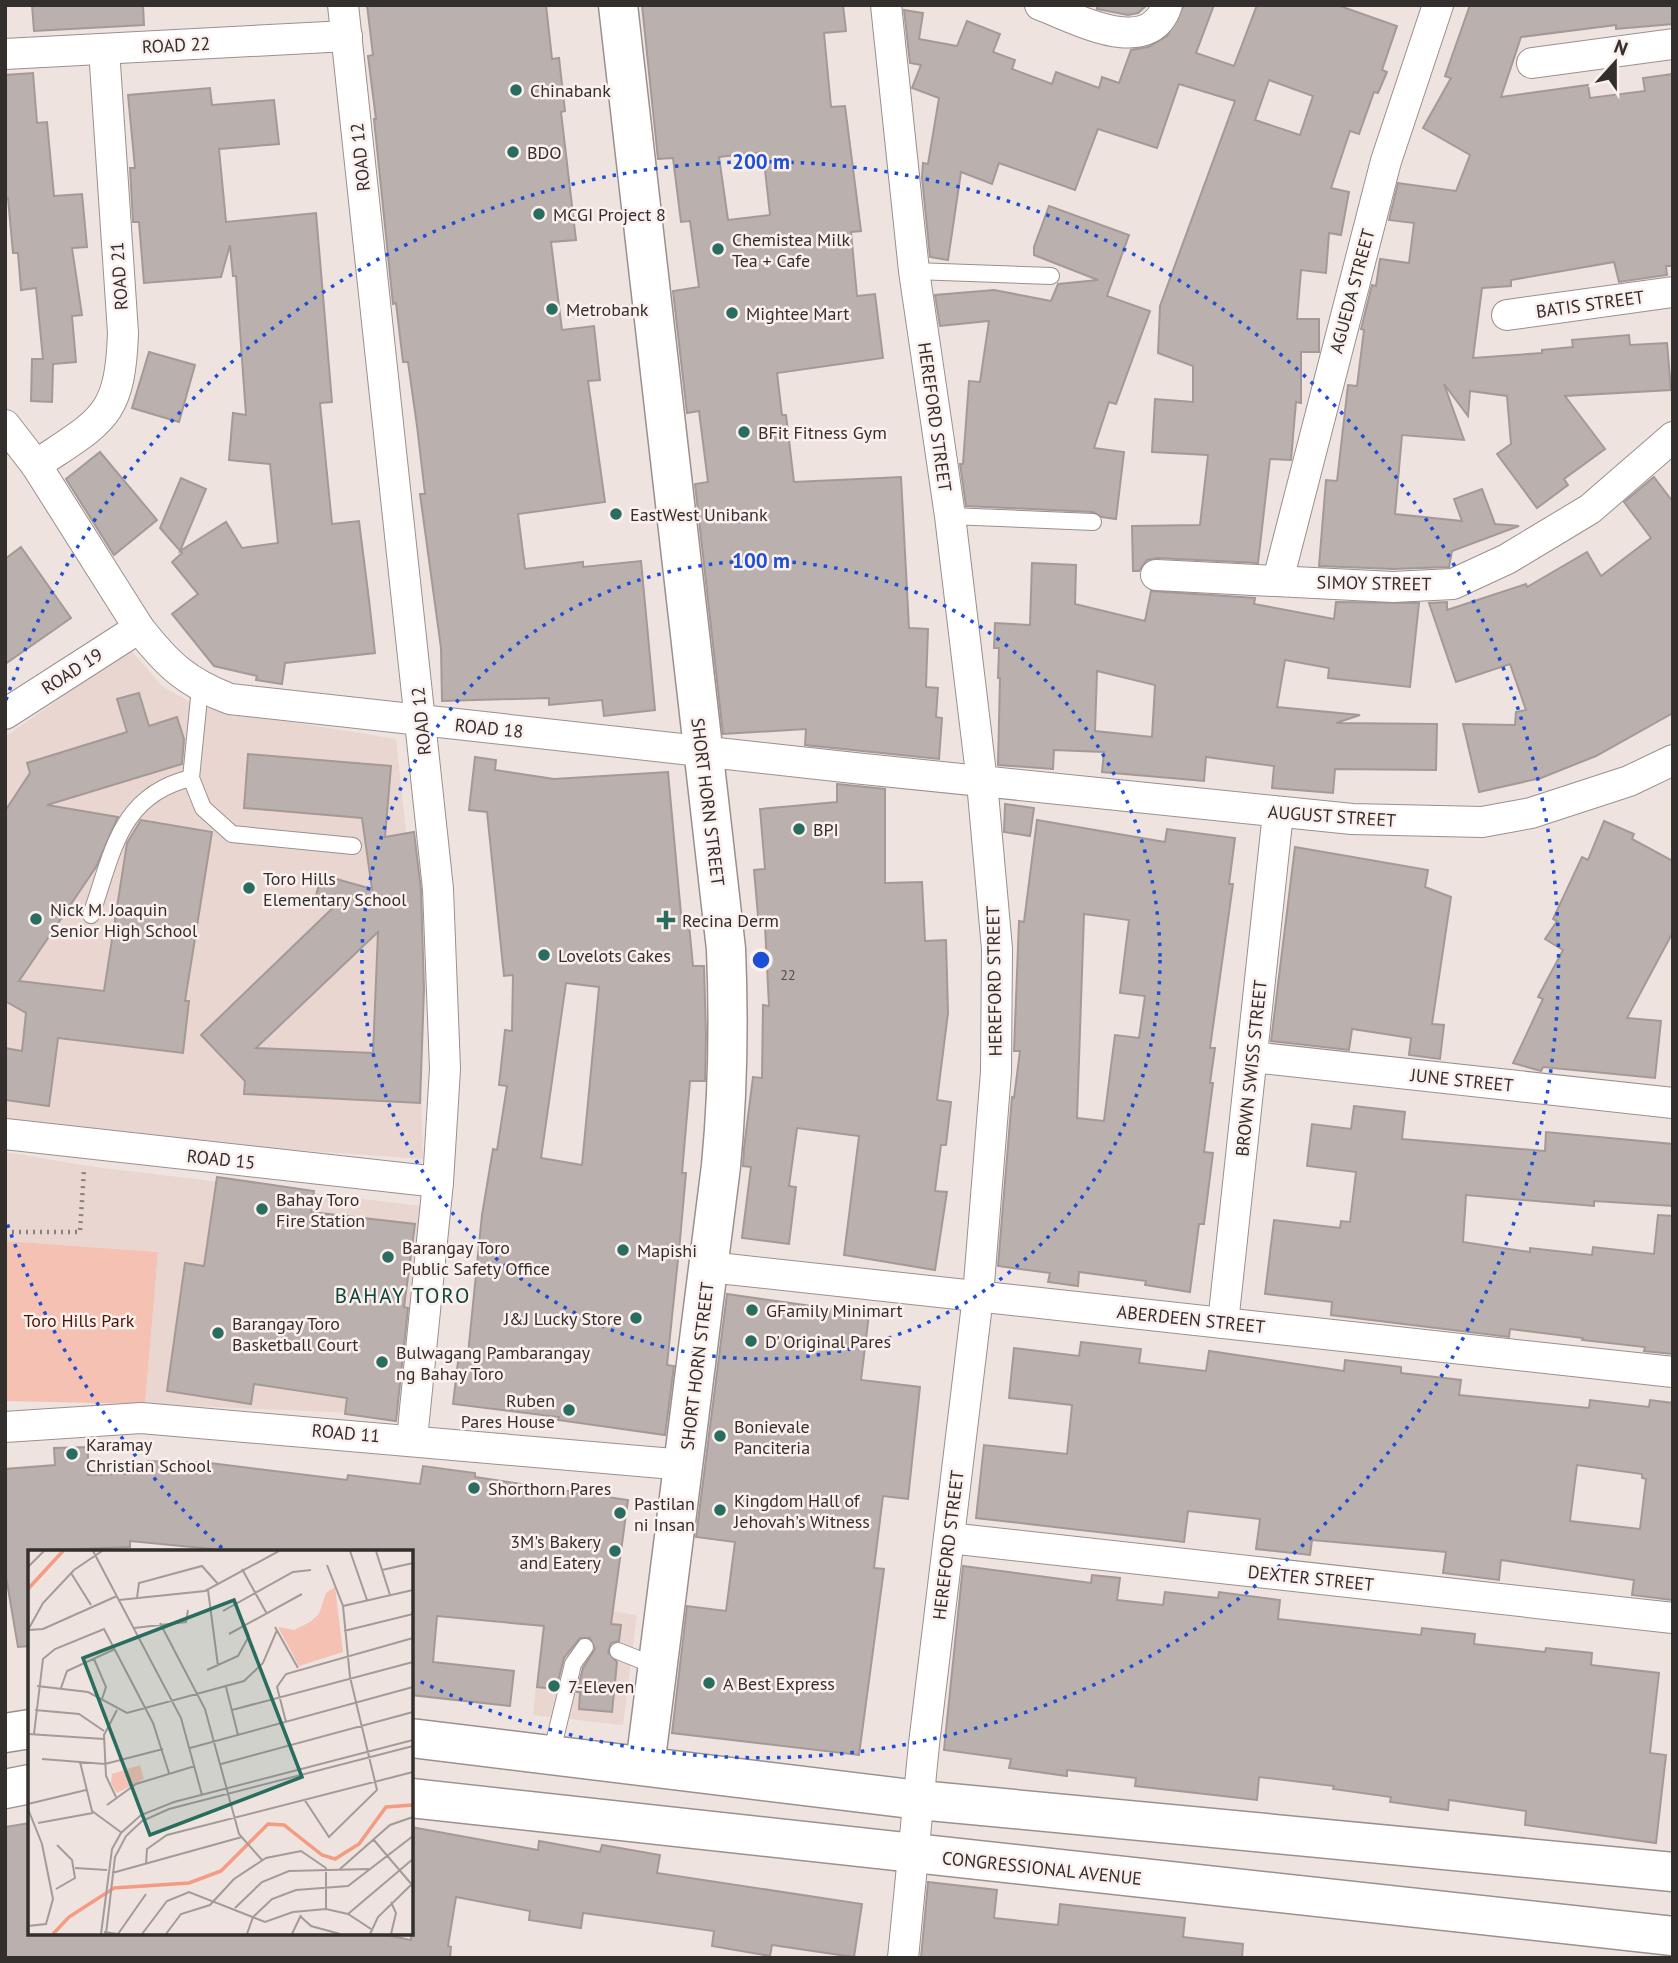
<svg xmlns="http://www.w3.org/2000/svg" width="1678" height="1963" font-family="'PT Sans',sans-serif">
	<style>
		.built { fill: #e9d6d0 }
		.green { fill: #f4c1b2 }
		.building { fill: #bab0ad; stroke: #a49996; stroke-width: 2; fill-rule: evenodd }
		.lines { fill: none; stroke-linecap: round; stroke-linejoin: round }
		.lane-casing { stroke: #9a908d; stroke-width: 18 }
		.street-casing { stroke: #9a908d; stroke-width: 32 }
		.secondary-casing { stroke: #9a908d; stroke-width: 41 }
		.path { stroke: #89827f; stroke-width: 4.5; stroke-dasharray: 2 5; stroke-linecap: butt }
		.lane { stroke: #fff; stroke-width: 16 }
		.street { stroke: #fff; stroke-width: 30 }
		.secondary { stroke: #fff; stroke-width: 38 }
		.ring { fill: none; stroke: #1d4ed8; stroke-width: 3.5; stroke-dasharray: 3.5 7 }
		.poi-dot { fill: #296d5f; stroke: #fbf0ed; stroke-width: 2.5 }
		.labels { text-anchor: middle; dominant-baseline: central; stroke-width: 5; stroke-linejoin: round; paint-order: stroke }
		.number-label { font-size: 14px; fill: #554f4d }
		.street-label { font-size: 18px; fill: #332f2d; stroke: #fbf0ed }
		.poi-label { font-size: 18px; fill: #332f2d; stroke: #fbf0ed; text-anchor: start }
		.park-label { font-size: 18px; fill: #4a1506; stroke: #fbf0ed }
		.quarter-label { font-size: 21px; letter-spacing: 2px; fill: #0b453a; stroke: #fbf0ed }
		.inset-river { fill: none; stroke: #f39b83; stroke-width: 3.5 }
		.inset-road { fill: none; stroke: #a39b98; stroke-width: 2 }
		.view { fill: #296d5f; fill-opacity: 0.15; stroke: #296d5f; stroke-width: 3.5 }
		.inset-edge { fill: none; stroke: #332f2d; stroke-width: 3.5 }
		.centre { fill: #1d4ed8; stroke: #fbf0ed; stroke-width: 3.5 }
		.ring-label { font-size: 21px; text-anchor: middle; font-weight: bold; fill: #1d4ed8; stroke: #fbf0ed; stroke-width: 5; stroke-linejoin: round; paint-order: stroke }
	</style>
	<rect width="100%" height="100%" fill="#eee3df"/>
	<!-- built -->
	<g class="built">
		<path d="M130,649L163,687L200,707L396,739L418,943L423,1159L85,1135L5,1121V737Z"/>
		<path d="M5,1152L95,1167L422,1206L402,1415L145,1404L158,1252L5,1241Z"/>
		<path d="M545,1601L637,1615L623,1725L533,1715Z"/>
	</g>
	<!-- green -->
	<path class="green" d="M5,1241L158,1252L145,1404L5,1401Z"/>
	<!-- building -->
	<g class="building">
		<path d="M32,5H143L144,25L34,31Z"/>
		<path d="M367,5H546L552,59L559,58L565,111L561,112L576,240L551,242L562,330L594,326L600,380L588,381L605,502L518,514L525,569L583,562V567L641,561L655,710L604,716L602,700L549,705V698L442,701L441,648L420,494H425L417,426L408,362H403L396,303L393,304L374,119H376L368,56L373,55Z"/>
		<path d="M642,5H843L846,31L824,33L831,107L845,106L861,231L851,232L857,296L875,294L883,358L777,373L782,415H786L794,482L901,477L909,628L928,629L926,687L938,688L936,717L942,718L939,759L805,745L806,729L723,734L695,484L708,482L699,411L687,413L673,291L699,287L690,221L681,222L673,158L658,159ZM763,152L770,215L728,220L719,157Z"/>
		<path d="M1097,5H1147L1138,13L1128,15L1097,9Z"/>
		<path d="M1184,5H1214L1196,53L1234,66L1257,5H1337L1397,26L1382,70L1387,72L1378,93L1374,92L1359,134L1350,131L1331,188L1349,192L1341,235L1329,233L1326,273L1301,270L1297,319H1319V352H1301V403L1296,402L1291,460L1270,459L1258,563L1157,558L1147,560L1139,571H1133L1132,526L1200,525L1208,455L1152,452L1155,399L1193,402V366L1158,353L1160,306L1235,101L1179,84L1157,148L1098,129L1075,190L999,163L992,184L961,172L948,260L930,257L922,177L923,163L928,164L939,98L912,88L921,65L910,63L904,10L923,13L919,39L957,46L967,21L1000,34L993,52L1015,60L1012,69L1052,84L1056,72L1099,88L1102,77L1119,83L1131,50L1148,47L1167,36ZM1269,80L1313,96L1300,135L1255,120Z"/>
		<path d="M1470,5H1673V24L1616,29V25L1521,37L1501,97L1588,85L1590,98L1645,91L1643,78L1673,74V266H1666L1667,275L1619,282L1614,262L1511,280V286L1482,288L1473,358L1542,353V350L1573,347L1572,340L1629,335L1630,345L1667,343L1671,390L1565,396L1605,449L1564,479L1568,485L1537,508L1497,454L1511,444L1507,396L1470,391L1468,416L1444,384L1464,440L1402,435L1395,514L1462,521L1454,499L1482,489L1495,524L1519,526L1452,551L1449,567L1393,569L1319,566L1326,480L1337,481L1348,385L1357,386L1364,330L1361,329L1372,285L1376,286L1380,259L1409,263L1414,223L1389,220L1398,183L1456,191L1470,155L1423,128L1451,78L1445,76Z"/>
		<path d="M33,73L37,123L47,122L54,196L82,194L87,247L72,248L82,315L72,316L76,362L53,364L52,402L31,401L32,359H43L36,288L21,290L18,253H13L8,198L5,199V75Z"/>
		<path d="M210,88L212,105L274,100L279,144L219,149L226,222L316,213L332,402L320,403L332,524L359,521L369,600L375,653L285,663L282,684L256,680L257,676L214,666L172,614L198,594L172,562L182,553L160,528L181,478L206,489L180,551L226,522L242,548L278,543L270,464L229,460L233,413L246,415L236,276H233L230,245L221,277L144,283L139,222H133L130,168H135L128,95Z"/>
		<path d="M1049,206L1129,235L1107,296L1150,311L1116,404L1109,402L1094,448L1124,452L1116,519L1102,517L1093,512L966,506L960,464H963L969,381L980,382L989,321L940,326L935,295L994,290L1051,301L1058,284L1098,280L1034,255V247Z"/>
		<path d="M149,352L195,365L179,422L132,408Z"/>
		<path d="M100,452L157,520L114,555L66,479Z"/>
		<path d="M1654,477L1673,502V713L1596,756L1541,778L1479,792L1463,724L1515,725L1516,712L1526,710L1510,664L1456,682L1429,603L1447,602V610L1526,584L1527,587L1587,552L1601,576L1651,538L1624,502Z"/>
		<path d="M21,547L71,618L5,664V559Z"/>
		<path d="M1032,563L1076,565L1075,604L1145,621L1151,591L1255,598L1254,604L1334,619L1336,602L1419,603L1410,687L1328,678L1329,668L1285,660L1277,707L1360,715L1336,723L1437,724L1436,770L1335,769L1333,793L1272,788L1274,766L1206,757L1204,781L1102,772L1104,752L1054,750L1053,769L998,765L1000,678H998L999,648H994L995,623L1030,625ZM1097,671L1155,685L1152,737L1095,731Z"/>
		<path d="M139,693L149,726L177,717L184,739L182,764L47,805L118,817L96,867L19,981L104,991L127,843L141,820L212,832L185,1001H189L183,1053L58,1038L49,1106L5,1100V1048L22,1051L26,1013L5,1001V811L30,773L27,763L127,732L117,699Z"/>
		<path d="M248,754L391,766L385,837L414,832L421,890L424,989L420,1103L244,1094L245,1081L201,1035L340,901L316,895L322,875L372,889L362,818L244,808ZM378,932L373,1053L256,1048Z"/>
		<path d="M475,757L496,760L495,770L554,779L668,772L681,914H688L693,966H704L706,1035L705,1081H690L682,1173H686L680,1240L667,1365L674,1366L665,1435L558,1420L559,1417L453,1404L459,1353L468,1354L482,1215L493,1149L497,1150L507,1086L499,1085L505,1030L512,1031L513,975L504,976L487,812L469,810ZM566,983L599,987L582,1165L541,1158Z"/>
		<path d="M837,784L885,789V883L922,882L925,941L946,940L948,1013L937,1100L951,1102L946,1145H941L935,1191L947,1192L935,1270L844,1255L859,1136L797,1128L789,1186L796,1187L789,1244L742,1238L751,1167L743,1166L744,1148L753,1077L762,1078L763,1005L769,1006L765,926L759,927L754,870L765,869L760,809L837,802Z"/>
		<path d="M1005,804L1034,808L1030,836L1004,832Z"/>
		<path d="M1037,820L1165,842L1167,829L1235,838L1229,884H1233L1210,1048H1215L1210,1083H1213L1204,1152L1213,1153L1204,1224H1199L1190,1292L1145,1285L1146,1281L1079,1272L1078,1286L1048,1282L1050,1273L998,1266L1012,1097L1014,1098L1020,1051H1014L1019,921L1024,922ZM1084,914L1129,920L1120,993L1145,996L1139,1038L1115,1035L1104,1121L1077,1118Z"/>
		<path d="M1604,821L1634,834L1632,839L1673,861V932L1627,1018L1661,1021L1655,1078L1543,1067L1541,1071L1513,1063L1543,999L1538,997L1563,950L1545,939L1557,921L1553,919L1582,857L1588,860Z"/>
		<path d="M1295,847L1428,870L1425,887L1451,897L1432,1024L1444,1025L1440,1059L1409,1055L1411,1038L1352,1029L1349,1050L1271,1041Z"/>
		<path d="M1354,1106L1405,1112L1402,1139L1545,1151L1546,1132L1673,1144V1206L1594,1201V1206L1466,1195L1463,1242L1530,1252V1248L1592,1255L1593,1247L1654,1254L1658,1215L1673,1216V1354L1644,1351L1645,1347L1582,1340L1583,1338L1510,1329L1509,1337L1331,1315L1332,1302L1265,1294L1274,1220L1340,1228L1341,1221L1350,1222L1356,1172L1307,1166L1312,1124L1351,1129Z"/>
		<path d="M217,1177L314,1191L311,1212L415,1224L404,1307L408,1308L396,1421L345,1414L347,1398L254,1384L251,1404L167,1391L185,1263L204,1266Z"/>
		<path d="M727,1294L869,1314L861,1380L920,1387L908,1499L883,1496L874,1568L884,1569L859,1755L672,1733L687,1606L726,1611L735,1542L696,1537Z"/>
		<path d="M1081,1342L1141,1349L1139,1363L1206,1371L1209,1351L1344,1371L1345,1360L1401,1367V1373L1461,1380L1459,1395L1589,1408L1590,1400L1649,1407L1650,1400L1673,1403V1600L1632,1595L1634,1580L1501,1560L1499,1580L1443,1573L1446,1552L1312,1540L1310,1555L1256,1549L1260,1519L1188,1511L1184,1542L976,1518L984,1445L1067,1454L1072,1405L1009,1398L1014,1348L1079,1356ZM1577,1465L1642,1474V1478L1646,1479L1640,1529L1570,1521Z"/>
		<path d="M88,1447V1475L147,1473L148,1461L210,1463L347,1480L348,1475L420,1484L423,1466L475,1473V1477L628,1500L611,1624L621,1625L619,1641L611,1643L608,1652L617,1662L612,1712L579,1709L580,1692H577L583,1668L595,1649L590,1638H580L564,1658L556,1689L537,1687L544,1626L437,1616L433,1662L514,1671L510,1706L411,1695V1552H243L130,1541V1547L30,1551V1646L18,1647L5,1571V1469L55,1465L54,1448Z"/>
		<path d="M963,1566L1091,1583L1092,1575L1120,1578L1117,1600L1163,1605L1165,1592L1218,1598L1219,1592L1280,1600L1278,1619L1421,1635L1422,1628L1475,1634L1474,1644L1545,1652L1546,1648L1592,1653L1591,1665L1659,1673L1650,1753L1666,1755L1656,1843L1525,1825L1526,1811L1449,1800L1448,1810L1390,1802L1391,1797L1333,1789L1334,1786L1259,1777L1257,1800L1135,1786L1136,1778L1067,1770V1776L1009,1768L1011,1759L944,1750Z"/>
		<path d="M30,1823V1933H377L411,1940V1827L538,1850L539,1841L600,1852L602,1845L660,1855L657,1873L862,1904L854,1957L772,1945L770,1956L712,1946L714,1931L583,1913L581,1928L529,1920L530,1911L456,1897L448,1946L451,1947L450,1958H5V1827Z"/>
		<path d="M928,1882L997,1890L994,1918L1058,1925L1060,1904L1185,1918L1183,1937L1243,1944L1242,1958H921Z"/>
	</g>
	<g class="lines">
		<defs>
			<g id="lane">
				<path d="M914,271L1051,276"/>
				<path d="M950,516L1093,522"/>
				<path d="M200,688L191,778L203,808L232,834L353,846"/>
				<path d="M91,915C113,853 119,795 191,778"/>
				<path d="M618,1651L658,1667"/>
				<path d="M551,1755L573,1664L585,1647"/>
			</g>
			<g id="street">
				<path d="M343,5L438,889L445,1069L438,1182L412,1439"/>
				<path d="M886,5L914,271L950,516L982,782L997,949L996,1072L978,1296L924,1744L903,1958"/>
				<path d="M1040,5C1076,18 1149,60 1167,5"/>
				<path d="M5,54L347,36"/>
				<path d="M1532,63L1673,44"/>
				<path d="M1507,315L1673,292"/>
				<path d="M5,425L36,465L139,628C167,664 187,683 230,699L854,768L1352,819L1482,822L1531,813L1629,781L1673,760"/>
				<path d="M36,465C102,420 120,418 123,333L104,49"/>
				<path d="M1156,575L1393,587L1453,584L1507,559L1590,509L1673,437"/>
				<path d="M1278,580L1386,161L1438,5"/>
				<path d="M5,714L139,628"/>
				<path d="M1252,1057L1673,1103"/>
				<path d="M5,1134L438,1182"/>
				<path d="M709,1267L1673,1372"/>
				<path d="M1223,1323L1278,813"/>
				<path d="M5,1427L141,1418L685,1465"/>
				<path d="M949,1538L1673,1618"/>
			</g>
			<g id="secondary">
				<path d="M618,5L726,949C729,1022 728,1093 721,1166L645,1766"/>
				<path d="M5,1733L30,1729"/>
				<path d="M411,1738L919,1800L1673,1872"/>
				<path d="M5,1789L30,1784"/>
				<path d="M411,1798L1673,1936"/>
			</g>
		</defs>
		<!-- lane casing -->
		<use href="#lane" class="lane-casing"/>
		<!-- street casing -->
		<use href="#street" class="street-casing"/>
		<!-- secondary casing -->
		<use href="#secondary" class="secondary-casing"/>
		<!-- path -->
		<path class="path" d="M5,1232H80L84,1170"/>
		<!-- lane -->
		<use href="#lane" class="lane"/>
		<!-- street -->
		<use href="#street" class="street"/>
		<!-- secondary -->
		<use href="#secondary" class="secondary"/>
	</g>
	<!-- distance rings -->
	<g class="ring">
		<circle cx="761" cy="960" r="399"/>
		<path d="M222 1548A798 798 0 0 1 6 1220M6 700A798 798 0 1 1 417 1680"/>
	</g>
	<!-- markers -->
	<g class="poi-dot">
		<circle cx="516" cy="90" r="7"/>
		<circle cx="513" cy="152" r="7"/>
		<circle cx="539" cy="214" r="7"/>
		<circle cx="718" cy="249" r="7"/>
		<circle cx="552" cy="309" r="7"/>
		<circle cx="732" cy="313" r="7"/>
		<circle cx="744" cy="432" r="7"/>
		<circle cx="616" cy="514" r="7"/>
		<circle cx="799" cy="829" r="7"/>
		<circle cx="249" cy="888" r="7"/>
		<circle cx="36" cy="919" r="7"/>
		<path d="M662.5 909.5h7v7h7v7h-7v7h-7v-7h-7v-7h7z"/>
		<circle cx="544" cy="955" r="7"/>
		<circle cx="262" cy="1209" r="7"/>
		<circle cx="623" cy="1250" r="7"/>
		<circle cx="388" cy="1257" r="7"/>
		<circle cx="752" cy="1310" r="7"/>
		<circle cx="636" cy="1318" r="7"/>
		<circle cx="218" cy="1333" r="7"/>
		<circle cx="751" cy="1341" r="7"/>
		<circle cx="382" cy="1362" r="7"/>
		<circle cx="569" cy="1410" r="7"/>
		<circle cx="720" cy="1436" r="7"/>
		<circle cx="72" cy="1454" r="7"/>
		<circle cx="474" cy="1488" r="7"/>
		<circle cx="720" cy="1510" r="7"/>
		<circle cx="620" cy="1513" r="7"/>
		<circle cx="615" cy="1551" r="7"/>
		<circle cx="709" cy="1683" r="7"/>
		<circle cx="554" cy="1686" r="7"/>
	</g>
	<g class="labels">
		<!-- number labels -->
		<g class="number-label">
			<text x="788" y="975">22</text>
		</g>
		<!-- street labels -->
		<g class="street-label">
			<text transform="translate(176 45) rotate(-3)">ROAD 22</text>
			<text transform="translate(360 157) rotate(-96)">ROAD 12</text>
			<text transform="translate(119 276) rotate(-94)">ROAD 21</text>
			<text transform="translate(1352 291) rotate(-75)">AGUEDA STREET</text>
			<text transform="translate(1590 304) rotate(-8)">BATIS STREET</text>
			<text transform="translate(935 417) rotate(82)">HEREFORD STREET</text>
			<text transform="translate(1374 583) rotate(1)">SIMOY STREET</text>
			<text transform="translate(72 671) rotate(-33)">ROAD 19</text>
			<text transform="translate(421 721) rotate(-96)">ROAD 12</text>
			<text transform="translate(489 728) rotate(6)">ROAD 18</text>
			<text transform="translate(708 802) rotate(83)">SHORT HORN STREET</text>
			<text transform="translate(1332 816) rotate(4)">AUGUST STREET</text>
			<text transform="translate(994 981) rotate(-91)">HEREFORD STREET</text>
			<text transform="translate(1251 1068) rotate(-84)">BROWN SWISS STREET</text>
			<text transform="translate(1462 1080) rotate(6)">JUNE STREET</text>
			<text transform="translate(221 1159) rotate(6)">ROAD 15</text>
			<text transform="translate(1191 1319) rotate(6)">ABERDEEN STREET</text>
			<text transform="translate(697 1366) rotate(-83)">SHORT HORN STREET</text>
			<text transform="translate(346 1433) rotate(5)">ROAD 11</text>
			<text transform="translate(948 1545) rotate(-83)">HEREFORD STREET</text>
			<text transform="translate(1311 1578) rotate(6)">DEXTER STREET</text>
			<text transform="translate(1042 1868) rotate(6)">CONGRESSIONAL AVENUE</text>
		</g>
		<!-- poi labels -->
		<g class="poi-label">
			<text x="530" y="90">Chinabank</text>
			<text x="527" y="152">BDO</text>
			<text x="553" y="214">MCGI Project 8</text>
			<text x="732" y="239">Chemistea Milk<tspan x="732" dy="21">Tea + Cafe</tspan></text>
			<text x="566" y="309">Metrobank</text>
			<text x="746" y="313">Mightee Mart</text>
			<text x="758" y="432">BFit Fitness Gym</text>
			<text x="630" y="514">EastWest Unibank</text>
			<text x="813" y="829">BPI</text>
			<text x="263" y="878">Toro Hills<tspan x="263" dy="21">Elementary School</tspan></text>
			<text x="50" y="909">Nick M. Joaquin<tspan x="50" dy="21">Senior High School</tspan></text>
			<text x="682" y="920">Recina Derm</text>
			<text x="558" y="955">Lovelots Cakes</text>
			<text x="276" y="1199">Bahay Toro<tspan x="276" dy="21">Fire Station</tspan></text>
			<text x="402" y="1247">Barangay Toro<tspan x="402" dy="21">Public Safety Office</tspan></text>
			<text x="637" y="1250">Mapishi</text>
			<text x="766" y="1310">GFamily Minimart</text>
			<text x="622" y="1318" text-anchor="end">J&amp;J Lucky Store</text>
			<text x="232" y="1323">Barangay Toro<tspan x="232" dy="21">Basketball Court</tspan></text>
			<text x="765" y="1341">D' Original Pares</text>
			<text x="396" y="1352">Bulwagang Pambarangay<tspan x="396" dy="21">ng Bahay Toro</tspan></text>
			<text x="555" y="1400" text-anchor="end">Ruben<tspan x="555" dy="21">Pares House</tspan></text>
			<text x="734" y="1426">Bonievale<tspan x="734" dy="21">Panciteria</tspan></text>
			<text x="86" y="1444">Karamay<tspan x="86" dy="21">Christian School</tspan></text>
			<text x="488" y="1488">Shorthorn Pares</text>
			<text x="734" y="1500">Kingdom Hall of<tspan x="734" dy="21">Jehovah's Witness</tspan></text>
			<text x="634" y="1503">Pastilan<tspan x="634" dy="21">ni Insan</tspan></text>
			<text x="601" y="1541" text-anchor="end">3M's Bakery<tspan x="601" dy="21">and Eatery</tspan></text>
			<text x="723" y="1683">A Best Express</text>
			<text x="568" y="1686">7-Eleven</text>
		</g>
		<!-- park labels -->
		<g class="park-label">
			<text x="79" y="1320">Toro Hills Park</text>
		</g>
		<!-- quarter labels -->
		<g class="quarter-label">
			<text x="403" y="1295">BAHAY TORO</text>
		</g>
	</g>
	<!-- overview -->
	<g transform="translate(28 1550)">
		<rect width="385" height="385" fill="#eee3df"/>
		<path d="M307,37L315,102L271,116L250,77L266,80L282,72L291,64L298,43ZM112,215L116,229L89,243L83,233L84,224Z" fill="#f4c1b2"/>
		<path class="inset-river" d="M0,39L35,1M25,384L41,367L86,338L161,333L193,321L240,274L256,275L294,305L307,309L331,294L358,257L385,255"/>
		<path class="inset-road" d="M65,1L153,168L174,245M322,1L339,50M348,1L362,45M0,17L16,1M214,19L239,64M354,20L385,13M43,23L63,55M180,40L190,116M109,48L111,33L174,16L190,34M91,50L177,41L251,1M315,56L385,40M195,61L265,22L283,20M132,73L177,159L211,284L234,310M247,77L270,118M106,78L158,72L160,60M0,80L15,53L46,20L74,1M0,80L15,79L89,46M316,81L385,64M201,84L274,44M66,109L78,137L74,149M179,120L210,106L221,86L217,76M9,136L60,142L99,163L216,131L235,113L249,80M198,137L210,185M33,138L39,121L87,99M7,160L51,164L76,181M204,160L385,112M258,172L249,137L258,124L385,88M0,184L76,189M6,184L15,109L27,99L76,79L125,173L141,223M162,198L385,137M14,209L77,214L135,199M52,212L64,261L94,283M193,214L385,162M88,247L78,226L76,185L89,160M276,249L301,287L349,240L322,127L315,56L299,15M0,254L58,240M79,255L108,234L167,216M0,259L14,294L25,349L18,374L0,376M10,273L65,263M345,289L385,336M118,314L119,299L139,285L385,222M47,318L79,320M312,319L362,275L385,267M84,323L214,287M28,339L47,328L44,310L29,295M207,358L234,332L261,321L341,319M298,359V318M320,364L385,309M272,366L283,376L312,384M76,382L90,384L118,344M73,384L84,299L93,283L113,265L146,252L385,190M78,384L87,307L98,286L114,271L141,259L385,196M114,384L139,351L161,342L237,372L265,362L298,359L320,364L343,379M138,384L153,364L182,355L206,329L238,308L273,301L298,318M219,384L225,367L244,349L268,340L320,336L385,286M264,384L273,365M342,384L350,367L385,333M363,384L368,363L363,352"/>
		<path class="view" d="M206,50L274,227L122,285L55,108Z"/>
		<rect width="385" height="385" class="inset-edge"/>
	</g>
	<circle cx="761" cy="960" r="10" class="centre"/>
	<g class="ring-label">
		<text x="761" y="169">200 m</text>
		<text x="761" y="568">100 m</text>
	</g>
	<!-- border -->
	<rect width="1678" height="1963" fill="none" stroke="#332f2d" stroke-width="14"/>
	<!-- north arrow -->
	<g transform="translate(1615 63) rotate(21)" stroke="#fbf0ed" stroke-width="5" paint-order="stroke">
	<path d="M0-5L12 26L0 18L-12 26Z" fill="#332f2d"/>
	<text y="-10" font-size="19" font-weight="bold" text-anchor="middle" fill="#332f2d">N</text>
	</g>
</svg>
